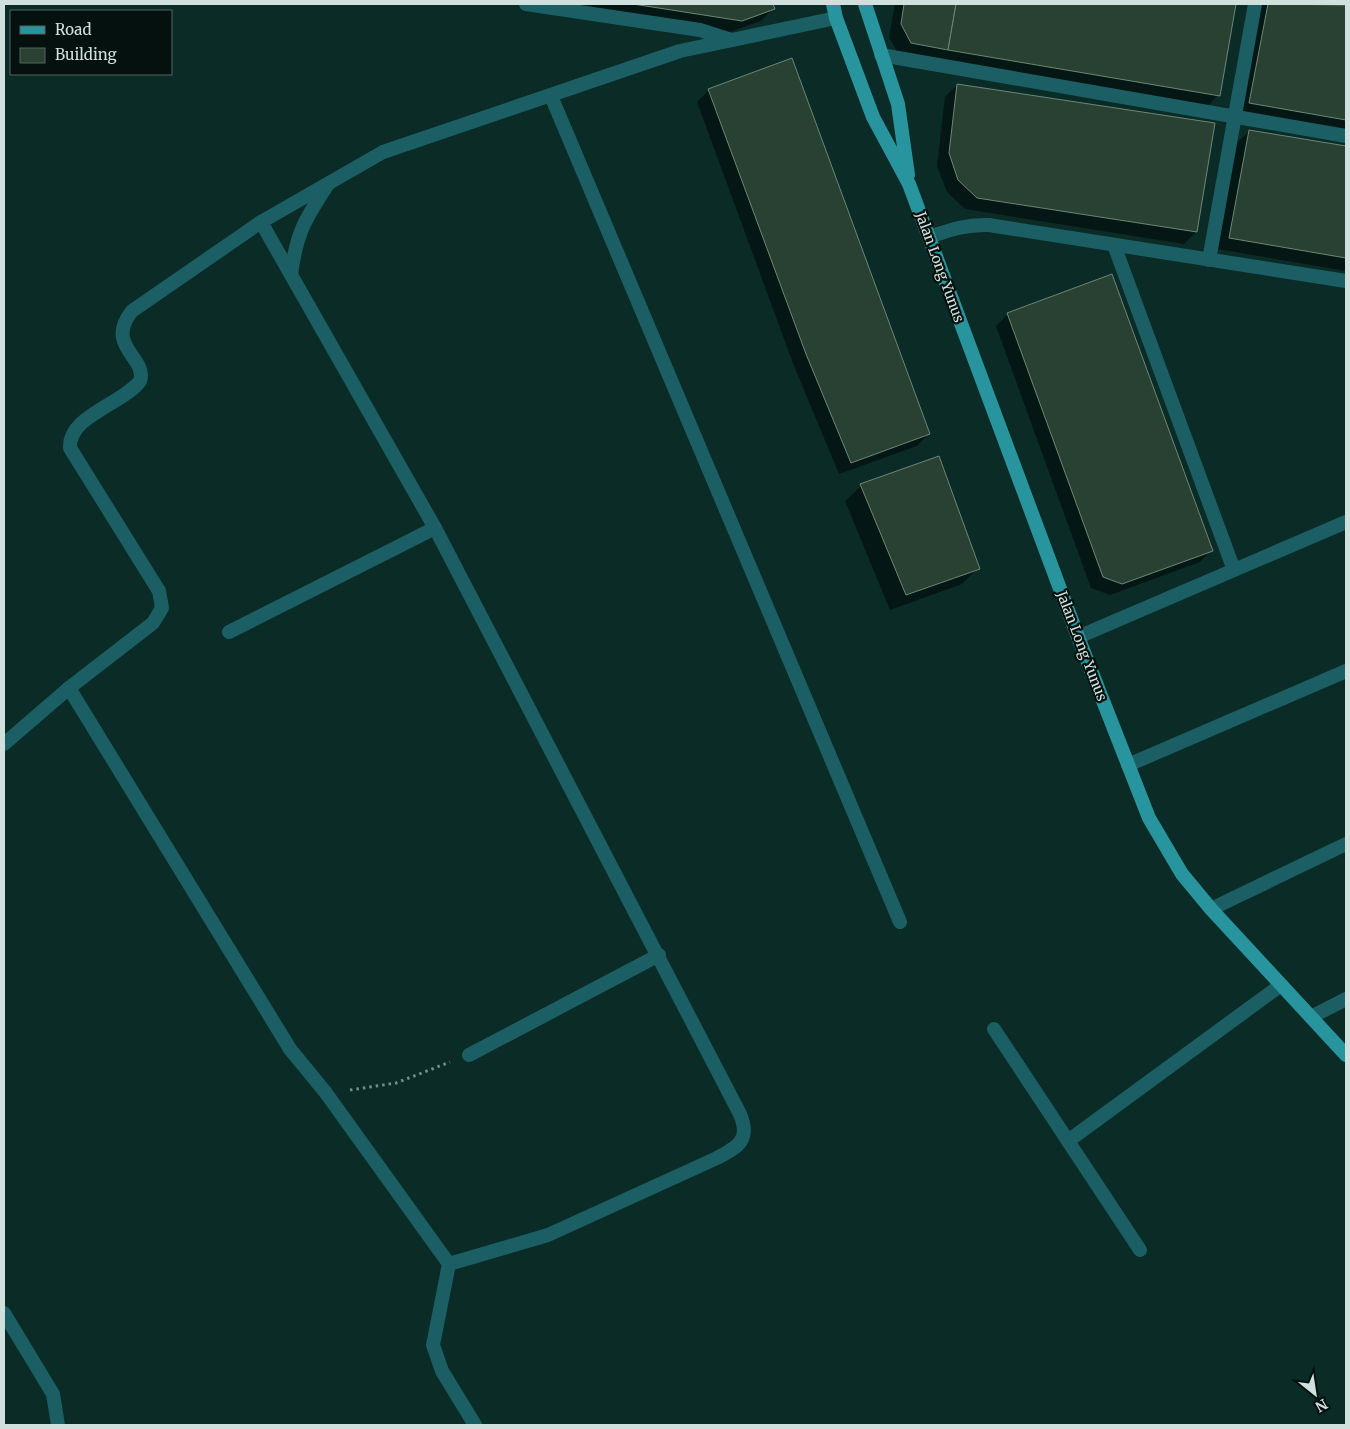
<svg xmlns="http://www.w3.org/2000/svg" width="1350" height="1429" font-family="Merriweather,serif">
	<style>
		.shadow { fill: #0007 }
		.building { fill: #294133; stroke: #6d8777 }
		.lines { fill: none; stroke-linecap: round; stroke-linejoin: round }
		.path { stroke: #748d88; stroke-width: 3; stroke-dasharray: 2.5 4; stroke-linecap: butt }
		.service { stroke: #1b5f65; stroke-width: 14 }
		.minor { stroke: #1b5f65; stroke-width: 14 }
		.primary { stroke: #28949d; stroke-width: 14 }
		.labels { text-anchor: middle; dominant-baseline: central; stroke-width: 4.5; stroke-linejoin: round; paint-order: stroke }
		.street-label { font-size: 14px; fill: #d0e1dd; stroke: #05110e }
	</style>
	<rect width="100%" height="100%" fill="#0a2b26"/>
	<!-- shadow -->
	<g class="shadow">
		<path d="M544,4H772L773,9L761,21L729,32Z"/>
		<path d="M895,4H1234L1218,95L1206,108L899,55L889,37Z"/>
		<path d="M1259,4H1334L1346,6V134L1238,115Z"/>
		<path d="M957,85L1196,232L1184,244L965,209L947,192L937,166L945,97Z"/>
		<path d="M709,90L929,434L917,446L839,474L794,366L697,102Z"/>
		<path d="M1249,131L1346,148V271L1218,249L1237,143Z"/>
		<path d="M1008,314L1212,550L1200,562L1110,595L1091,588L996,326Z"/>
		<path d="M861,486L978,568L962,584L890,610L845,501Z"/>
	</g>
	<!-- building -->
	<g class="building">
		<path d="M633,4H773L775,9L742,21Z"/>
		<path d="M904,4H956L948,50L911,43L901,24Z"/>
		<path d="M956,4H1236L1220,96L948,50Z"/>
		<path d="M1268,4L1346,5V120L1249,103Z"/>
		<path d="M792,58L930,434L851,463L806,354L708,89Z"/>
		<path d="M957,84L1215,123L1197,232L977,198L958,180L949,153Z"/>
		<path d="M1249,130L1346,146V258L1229,238Z"/>
		<path d="M1112,274L1213,551L1122,584L1103,577L1007,313Z"/>
		<path d="M939,456L980,569L906,595L860,484Z"/>
	</g>
	<g class="lines">
		<!-- path -->
		<path class="path" d="M350,1090L396,1083L450,1062"/>
		<!-- service -->
		<g class="service">
			<path d="M526,4L700,30L731,40"/>
			<path d="M881,55L1346,136"/>
			<path d="M1114,245L1234,570"/>
			<path d="M1209,260L1255,4"/>
			<path d="M1128,765L1346,671"/>
			<path d="M1311,1017L1346,999"/>
		</g>
		<!-- minor -->
		<g class="minor">
			<path d="M551,96L900,922"/>
			<path d="M261,222L435,528L740,1114C751,1140 738,1147 717,1158L548,1235L449,1264L433,1345L442,1371L475,1425"/>
			<path d="M929,237C950,230 967,224 989,225L1346,281"/>
			<path d="M291,275C296,233 306,218 328,184"/>
			<path d="M229,632L435,528"/>
			<path d="M1078,637L1346,522"/>
			<path d="M69,688L290,1049L326,1093L449,1264"/>
			<path d="M4,744L69,688L153,623L162,608L159,591L70,448C68,416 123,404 140,381C148,358 104,346 132,311L261,222L383,152L680,51L836,18"/>
			<path d="M1211,909L1346,844"/>
			<path d="M994,1029L1140,1250"/>
			<path d="M469,1055L659,955"/>
			<path d="M1068,1141L1281,985"/>
			<path d="M4,1313L53,1394L58,1425"/>
		</g>
		<!-- primary -->
		<g class="primary">
			<path d="M833,4L836,18L873,117L909,184L1078,637L1149,818L1182,874L1211,909L1346,1055"/>
			<path d="M865,4L898,104L908,175"/>
		</g>
	</g>
	<g class="labels">
		<!-- street labels -->
		<g class="street-label">
			<text transform="translate(940 267) rotate(70)">Jalan Long Yunus</text>
			<text transform="translate(1082 646) rotate(69)">Jalan Long Yunus</text>
		</g>
	</g>
	<!-- border -->
	<rect width="1350" height="1429" fill="none" stroke="#d0e1dd" stroke-width="10"/>
	<!-- legend -->
	<rect x="10" y="10" width="162" height="65" fill="#05110e" stroke="#566461"/>
	<rect x="20" y="26" width="25" height="8" fill="#28949d" stroke="#566461"/>
	<text x="55" y="35" font-size="15" fill="#d0e1dd">Road</text>
	<rect x="20" y="48" width="25" height="15" fill="#294133" stroke="#566461"/>
	<text x="55" y="60" font-size="15" fill="#d0e1dd">Building</text>
	<!-- north arrow -->
	<g transform="translate(1315 1394) rotate(150)" stroke="#05110e" stroke-width="4" paint-order="stroke">
	<path d="M0-4L9 19L0 12L-9 19Z" fill="#d0e1dd"/>
	<text y="-8" font-size="14" font-weight="bold" text-anchor="middle" fill="#d0e1dd">N</text>
	</g>
</svg>
